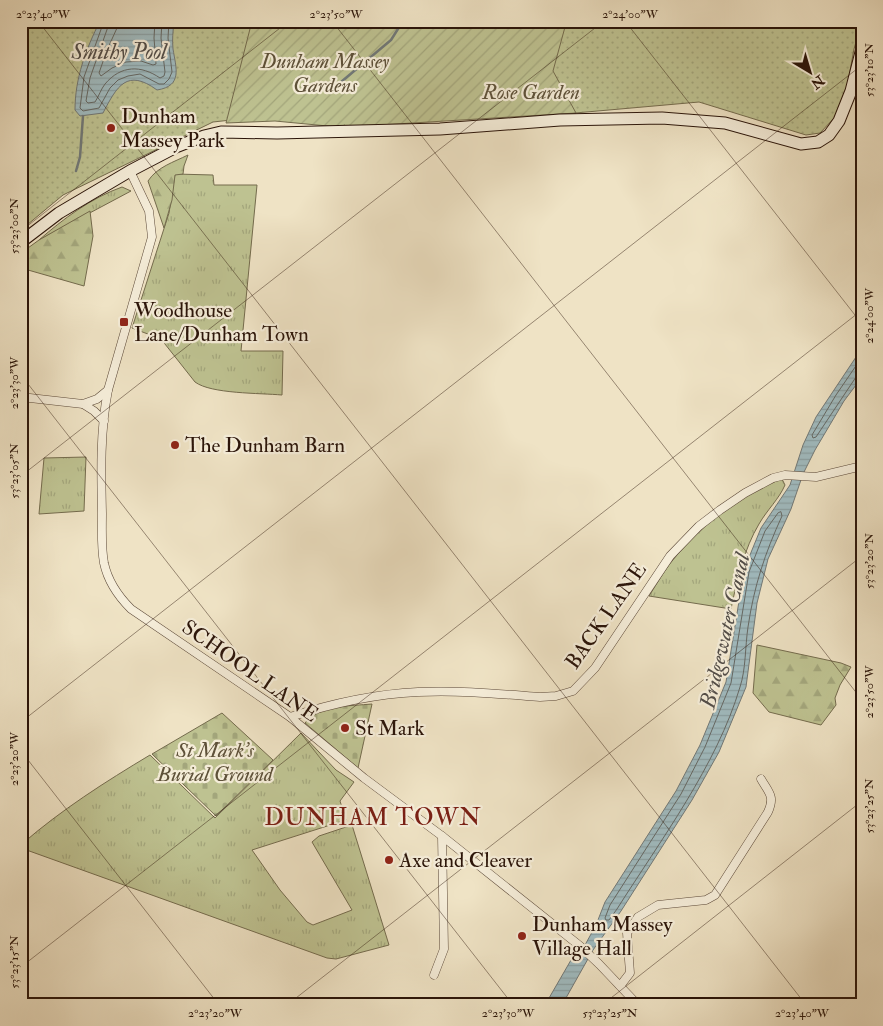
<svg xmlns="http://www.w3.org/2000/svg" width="883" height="1026" font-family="'IM FELL Double Pica',serif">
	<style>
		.grass { fill: url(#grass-tufts); stroke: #746b4d }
		.forest { fill: url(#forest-firs); stroke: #746b4d }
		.cemetery { fill: url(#cemetery-stones); stroke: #746b4d }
		.park { fill: url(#park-dots); stroke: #746b4d }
		.garden { fill: url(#garden-furrows); stroke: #746b4d }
		.water { fill: url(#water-rules); stroke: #717877 }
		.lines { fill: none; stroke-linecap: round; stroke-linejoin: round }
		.shore { stroke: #656864; stroke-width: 1 }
		.stream { stroke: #717877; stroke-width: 2.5 }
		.street-casing { stroke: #5b4838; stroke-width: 9 }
		.secondary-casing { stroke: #2a1409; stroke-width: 13 }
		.street { stroke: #f5edd9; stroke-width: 8 }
		.secondary { stroke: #f5edd9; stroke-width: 11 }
		.ticks { fill: none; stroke: #2a1409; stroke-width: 1; stroke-opacity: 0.45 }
		.poi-dot { fill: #8f2418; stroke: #f5edd9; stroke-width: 2 }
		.labels { text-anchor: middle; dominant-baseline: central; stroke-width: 4.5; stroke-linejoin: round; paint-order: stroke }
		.park-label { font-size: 21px; font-style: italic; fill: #5e5139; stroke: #f5edd9 }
		.poi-label { font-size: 21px; fill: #2a1409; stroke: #f5edd9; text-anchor: start }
		.street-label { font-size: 21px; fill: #2a1409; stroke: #f5edd9 }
		.water-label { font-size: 22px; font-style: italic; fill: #534e49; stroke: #f5edd9 }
		.quarter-label { font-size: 24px; letter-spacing: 1px; fill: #7a1f14; stroke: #f5edd9 }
		.neatline { fill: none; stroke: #2a1409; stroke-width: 2 }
		.ticks-label { font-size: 12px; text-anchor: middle; fill: #2a1409 }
	</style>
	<defs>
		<pattern id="grass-tufts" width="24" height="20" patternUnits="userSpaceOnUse" patternTransform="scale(1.25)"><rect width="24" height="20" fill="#bec291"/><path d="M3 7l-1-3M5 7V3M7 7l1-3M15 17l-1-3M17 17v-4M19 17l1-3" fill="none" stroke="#a3a67c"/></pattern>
		<pattern id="forest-firs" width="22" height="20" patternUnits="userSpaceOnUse" patternTransform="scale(1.25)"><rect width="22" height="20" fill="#bec291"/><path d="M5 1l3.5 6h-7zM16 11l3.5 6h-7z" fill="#a3a67c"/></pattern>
		<pattern id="cemetery-stones" width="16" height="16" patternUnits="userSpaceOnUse" patternTransform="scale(1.25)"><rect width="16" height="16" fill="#bec291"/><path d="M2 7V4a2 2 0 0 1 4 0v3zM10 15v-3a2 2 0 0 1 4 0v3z" fill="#a3a67c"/></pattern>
		<pattern id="park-dots" width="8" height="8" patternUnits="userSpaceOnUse" patternTransform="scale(1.25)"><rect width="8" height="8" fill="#bec291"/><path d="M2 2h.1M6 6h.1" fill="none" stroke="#a3a67c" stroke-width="1.8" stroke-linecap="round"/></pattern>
		<pattern id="garden-furrows" width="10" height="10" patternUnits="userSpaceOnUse" patternTransform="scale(1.25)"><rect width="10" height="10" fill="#bec291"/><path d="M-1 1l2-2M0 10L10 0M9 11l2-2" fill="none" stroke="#a3a67c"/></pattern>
		<pattern id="water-rules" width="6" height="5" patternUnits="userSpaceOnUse" patternTransform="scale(1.25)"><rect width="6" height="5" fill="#a0bbc0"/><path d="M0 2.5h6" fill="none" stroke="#8aa0a4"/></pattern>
	</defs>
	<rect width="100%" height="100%" fill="#efe3c5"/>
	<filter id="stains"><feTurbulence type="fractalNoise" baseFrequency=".004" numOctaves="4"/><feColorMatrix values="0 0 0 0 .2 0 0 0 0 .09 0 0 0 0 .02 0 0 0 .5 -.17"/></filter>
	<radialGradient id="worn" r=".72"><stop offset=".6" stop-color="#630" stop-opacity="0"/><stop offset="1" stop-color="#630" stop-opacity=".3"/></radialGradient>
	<!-- grass -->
	<g class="grass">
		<path d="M175,174L213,175L214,185H257L241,351H283L282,395C260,393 211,394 195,382L161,339L132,328L169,213Z"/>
		<path d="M122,187L131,191L39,240C63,219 91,198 122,187Z"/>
		<path d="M86,457L84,511L39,514L44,458Z"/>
		<path d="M782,479L785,485C779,499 767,510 759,524C744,549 737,580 731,609L649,596C658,582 666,567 677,555C701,526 746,491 782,479Z"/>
		<path d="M301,733L336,770L354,782L340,801L346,820L252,850L280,890L307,922L313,925L352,910L312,842L319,836L352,825L389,945L336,959L327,958L21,848L22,844C61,810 105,782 150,755L215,818Z"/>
	</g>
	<!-- forest -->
	<g class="forest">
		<path d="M188,155L184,166L183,174L175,175L172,200L164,228L148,181C157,167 174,162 188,155Z"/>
		<path d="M90,211L93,236L84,286L21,268V253L39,240Z"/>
		<path d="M757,645L841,663L851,667L840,685L835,698L836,705L821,725L769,712L753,693Z"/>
	</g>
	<!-- cemetery -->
	<g class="cemetery">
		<path d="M372,704L358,768L305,723C319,705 351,706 372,704Z"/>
		<path d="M222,713L273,760L216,816L152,754Z"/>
	</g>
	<!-- park -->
	<path class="park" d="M21,21H862L854,49L846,93L835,117L820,133L806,135L699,102L575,113L277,115L213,122L63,195L21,230Z"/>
	<!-- garden -->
	<path class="garden" d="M252,21H572L565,27L553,71L576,113L347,127L345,125L338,127L275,121L226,123Z"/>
	<!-- water -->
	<g class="water">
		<path d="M100,21H174C173,31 172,40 173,49C176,68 183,86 157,90C127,68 117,86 103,113L80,116L75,110C75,78 86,49 100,21Z"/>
		<path d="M862,348V377L844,401L815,450L803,474L791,509L768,559L757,603L746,687L719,752L692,800L621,911L593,950L562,1005H545L571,960L585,945L596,925L605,902L676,791L700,745L726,682L744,570L752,550L761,528L790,485L803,445L816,417Z"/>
	</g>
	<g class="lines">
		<!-- shore -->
		<g class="shore">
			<path d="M104,21L84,77L80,108L83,111L99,108L110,88L118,80L128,76L140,74L159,84H164L169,79L172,72L168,38L169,21"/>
			<path d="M110,21L90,78L86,101L88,103L95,102C99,96 101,89 105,84C121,65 141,65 160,78L164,76L165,72L161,38L162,21"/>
			<path d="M118,21L117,28L107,50L99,73L101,76L112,68L126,62L141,61L153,65L156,64L154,38L155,21"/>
			<path d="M862,357L836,395L812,435L813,438L816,437L856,377L862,375"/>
			<path d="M781,512L782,516C765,553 754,586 748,627C745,647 746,669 740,687C717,765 660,841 617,909L609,920H606L605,918L610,905L681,794L705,747L731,683L749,572L765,531L778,513Z"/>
		</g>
		<!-- stream -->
		<g class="stream">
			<path d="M341,82L391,40L403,21"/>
			<path d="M76,171L80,157L83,116"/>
		</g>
		<defs>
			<g id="street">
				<path d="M130,171L149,211L152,237L108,390C100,431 101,472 102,513C102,530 101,547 104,563C108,582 118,596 131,609L290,717L364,778L442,836L580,946L599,964L638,1005"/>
				<path d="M21,397L83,404L97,399L108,390"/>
				<path d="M83,404L94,411L104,421"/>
				<path d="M290,717C330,704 375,694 418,692C459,690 500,694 540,697L556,696L573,691L595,668L670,556L699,526L720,510L745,493L773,478L785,475L816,477L862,466"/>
				<path d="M434,975L444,949L442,836"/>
				<path d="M620,986L630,973L627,933L638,917L658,905L706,900L715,895L768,812C775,796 769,793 761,779"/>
			</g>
			<path id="secondary" d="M21,242L59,213L130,171L176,147L204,136L221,132L277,133L440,129L560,120L662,118L725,123L801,144L818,142L829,135L839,121L851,91L862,48"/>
		</defs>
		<!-- street casing -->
		<use href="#street" class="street-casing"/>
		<!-- secondary casing -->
		<use href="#secondary" class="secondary-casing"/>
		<!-- street -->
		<use href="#street" class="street"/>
		<!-- secondary -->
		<use href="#secondary" class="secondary"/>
	</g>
	<!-- ticks -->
	<path class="ticks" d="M38,21L806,1005M332,21L862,700M625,21L862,324M21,231L289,21M21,375L513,1005M21,476L604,21M21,722L862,65M21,751L219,1005M21,967L862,310M287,1005L862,556M602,1005L862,801"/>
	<!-- markers -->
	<g class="poi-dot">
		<circle cx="111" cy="128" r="5"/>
		<rect x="119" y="317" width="10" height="10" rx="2.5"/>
		<circle cx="175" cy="445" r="5"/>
		<circle cx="345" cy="728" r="5"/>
		<circle cx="389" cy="860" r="5"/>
		<circle cx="522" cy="936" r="5"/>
	</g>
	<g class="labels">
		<!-- park labels -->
		<g class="park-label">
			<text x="325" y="61">Dunham Massey<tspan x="325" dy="24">Gardens</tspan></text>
			<text x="531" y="92">Rose Garden</text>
			<text x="215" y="750">St Mark's<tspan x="215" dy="24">Burial Ground</tspan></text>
		</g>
		<!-- poi labels -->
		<g class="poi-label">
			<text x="121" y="116">Dunham<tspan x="121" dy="24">Massey Park</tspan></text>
			<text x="134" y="310">Woodhouse<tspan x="134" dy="24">Lane/Dunham Town</tspan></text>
			<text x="185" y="445">The Dunham Barn</text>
			<text x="355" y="728">St Mark</text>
			<text x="399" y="860">Axe and Cleaver</text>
			<text x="532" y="924">Dunham Massey<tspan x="532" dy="24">Village Hall</tspan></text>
		</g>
		<!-- street labels -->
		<g class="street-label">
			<text transform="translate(606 616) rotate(-55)">BACK LANE</text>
			<text transform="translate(250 671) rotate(35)">SCHOOL LANE</text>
		</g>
		<!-- water labels -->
		<g class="water-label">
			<text x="119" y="52">Smithy Pool</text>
			<text transform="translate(725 631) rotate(-77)">Bridgewater Canal</text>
		</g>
		<!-- quarter labels -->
		<g class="quarter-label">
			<text x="373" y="817">DUNHAM TOWN</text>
		</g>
	</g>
	<!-- margin -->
	<rect width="883" height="1026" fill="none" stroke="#efe3c5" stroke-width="55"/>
	<!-- north arrow -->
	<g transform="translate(810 72) rotate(142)" stroke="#f5edd9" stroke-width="4" paint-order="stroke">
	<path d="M0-4L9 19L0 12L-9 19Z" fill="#2a1409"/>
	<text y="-8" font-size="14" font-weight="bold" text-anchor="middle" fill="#2a1409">N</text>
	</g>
	<rect x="28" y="28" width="828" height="970" class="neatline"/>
	<g class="ticks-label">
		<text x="43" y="18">2°23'40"W</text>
		<text x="336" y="18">2°23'50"W</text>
		<text x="630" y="18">2°24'00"W</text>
		<text transform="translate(869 70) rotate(-90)" y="4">53°23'10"N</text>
		<text transform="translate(14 226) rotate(-90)" y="4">53°23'00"N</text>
		<text transform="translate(869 316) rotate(-90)" y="4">2°24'00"W</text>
		<text transform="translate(14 383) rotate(-90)" y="4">2°23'30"W</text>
		<text transform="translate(14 471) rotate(-90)" y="4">53°23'05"N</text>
		<text transform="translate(869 561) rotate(-90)" y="4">53°23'20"N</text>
		<text transform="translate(869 692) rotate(-90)" y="4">2°23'50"W</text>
		<text transform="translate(14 759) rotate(-90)" y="4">2°23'20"W</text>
		<text transform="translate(869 806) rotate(-90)" y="4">53°23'25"N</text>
		<text transform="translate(14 962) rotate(-90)" y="4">53°23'15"N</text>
		<text x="215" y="1017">2°23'20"W</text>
		<text x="508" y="1017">2°23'30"W</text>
		<text x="610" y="1017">53°23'25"N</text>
		<text x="802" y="1017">2°23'40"W</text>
	</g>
	<rect width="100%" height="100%" filter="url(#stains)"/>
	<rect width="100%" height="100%" fill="url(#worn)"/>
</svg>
